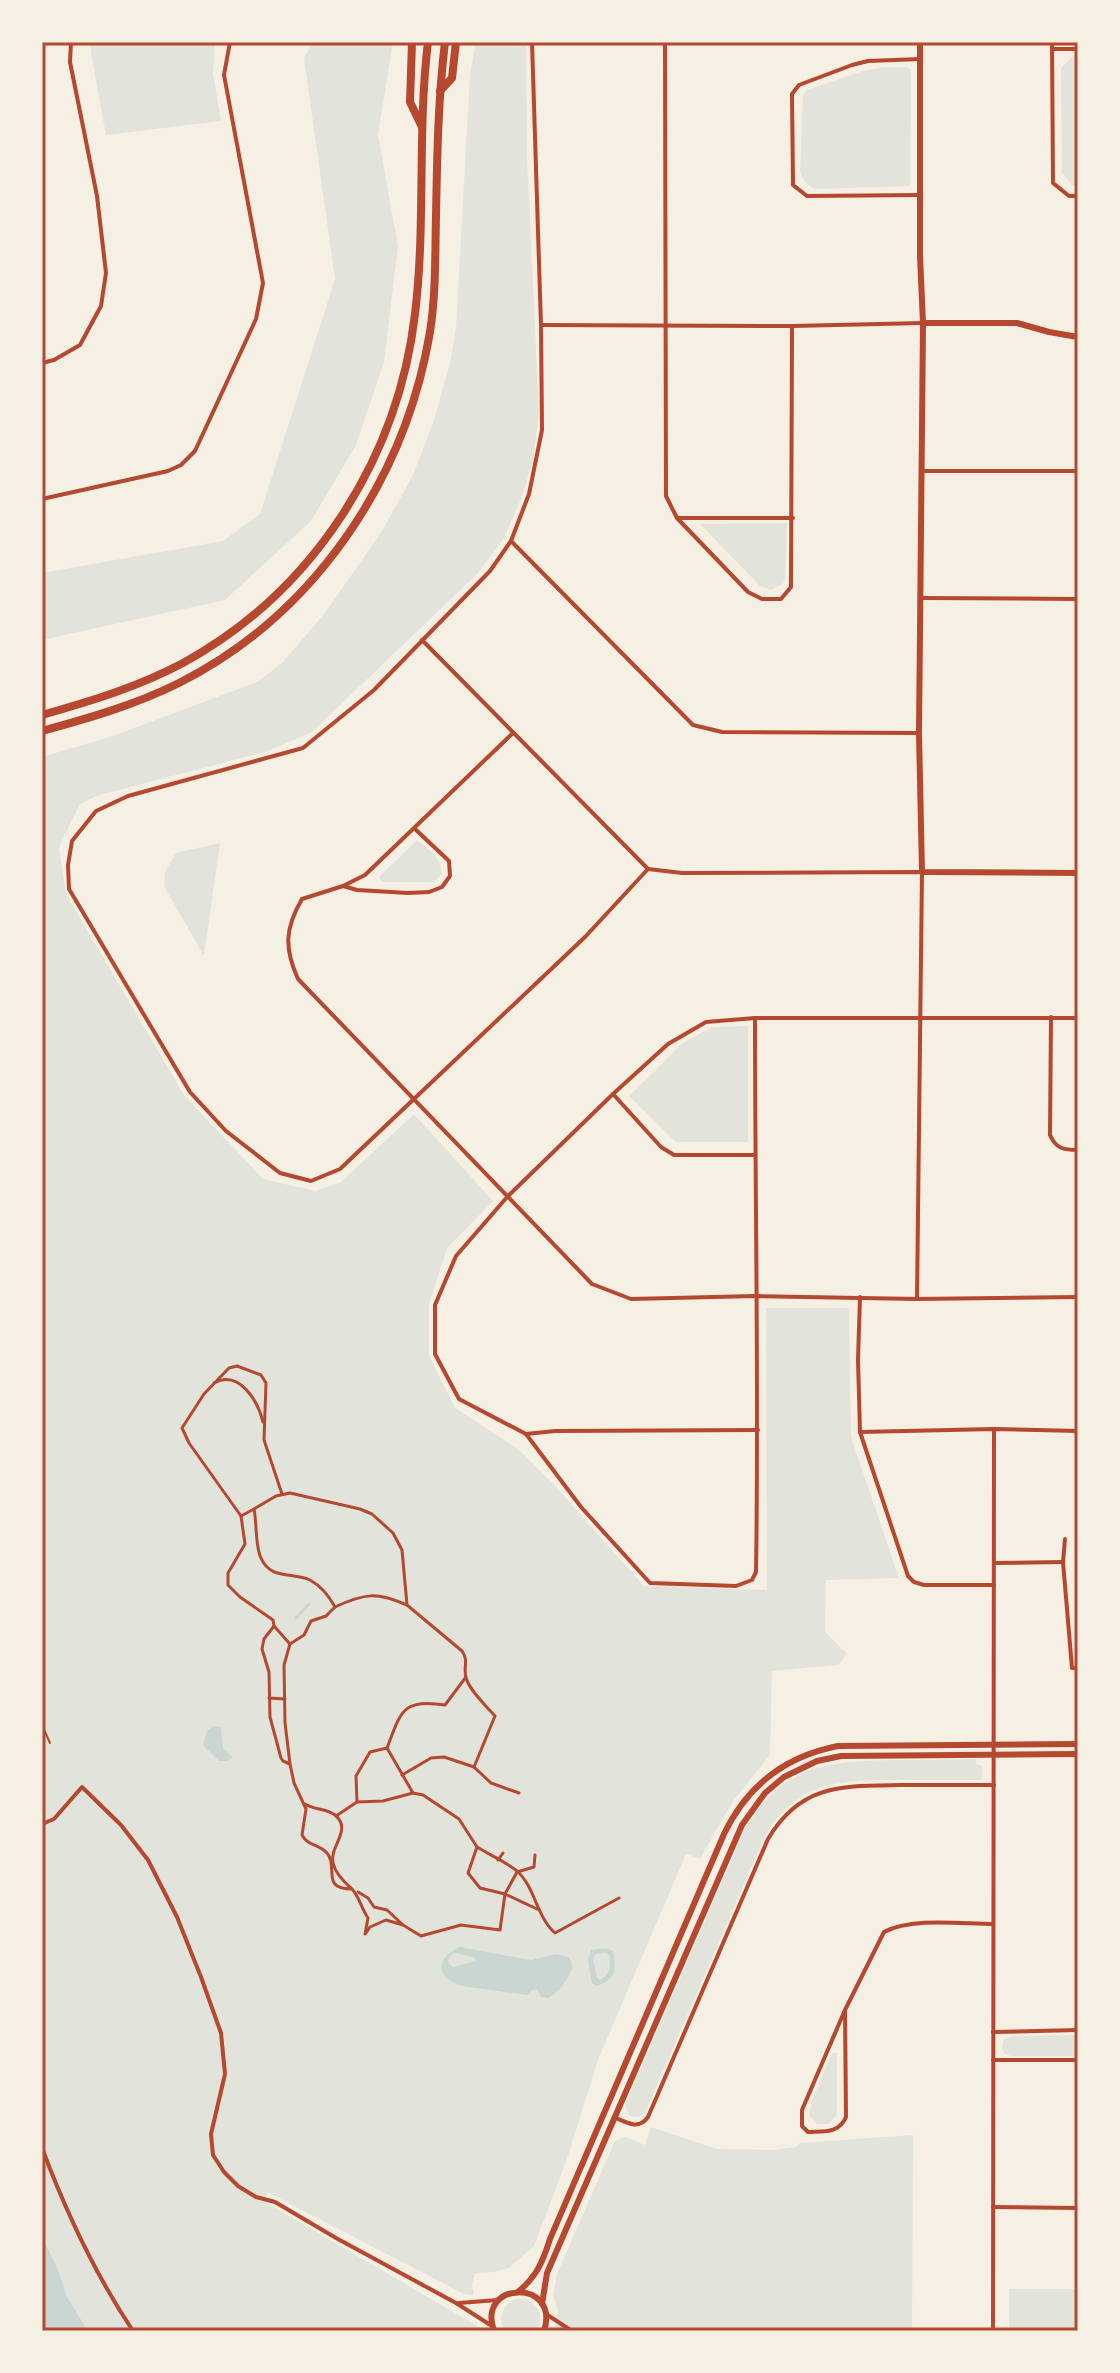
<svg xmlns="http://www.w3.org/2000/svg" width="1120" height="2373" font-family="Jost,sans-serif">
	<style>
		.green { fill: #e2e4dc }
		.water { fill: #c9d6d2; fill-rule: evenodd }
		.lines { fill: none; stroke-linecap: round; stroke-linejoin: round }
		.stream { stroke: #c9d6d2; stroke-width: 3 }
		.service { stroke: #b5482f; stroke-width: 2 }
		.pedestrian { stroke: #b5482f; stroke-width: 3 }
		.minor { stroke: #b5482f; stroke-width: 4 }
		.tertiary { stroke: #b5482f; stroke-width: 6 }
		.motorway { stroke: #b5482f; stroke-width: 8 }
		.neatline { fill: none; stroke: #b5482f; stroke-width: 3 }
	</style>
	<rect width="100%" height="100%" fill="#f6efe4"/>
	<!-- green -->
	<g class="green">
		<path d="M91,42H215L213,73L221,121L106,135L91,53Z"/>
		<path d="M313,42H393L378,135L398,246L384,362L356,445L311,521L225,600L42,640V573L223,541L260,514L335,279L304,58Z"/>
		<path d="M476,42H526L527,156L539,414L533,459L522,497L504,538L478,573L312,732L265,752L99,795L80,804L59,847L66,894L184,1095L263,1179L315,1191L341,1182L414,1114L493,1201L447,1248L429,1304V1356L455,1408L518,1449L553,1484L644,1586L767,1590L766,1308H849L851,1437L899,1578L826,1580L825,1632L847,1654L838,1665L772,1671L770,1755L733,1801L700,1859L686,1854L598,2060L567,2159L534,2246L509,2268L494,2272L475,2273L472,2285L474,2295L464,2294L267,2192L265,2202L479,2327L482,2331H88L67,2297L59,2272L42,2236V757L110,737L259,681L283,662L325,613L382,531L413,475L434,420L450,363L456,328L470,75Z"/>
		<path d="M1073,56H1078V185H1072L1062,173L1061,68Z"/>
		<path d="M883,67H907L911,70L910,186L815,189C806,185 803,180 800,171L803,95L807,90L863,71Z"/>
		<path d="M787,523L785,577L783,584L771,590L760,586L700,524Z"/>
		<path d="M417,840C430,851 441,856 442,874L434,882H382L379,877Z"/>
		<path d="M220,843L204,956L164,886L165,872L176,853Z"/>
		<path d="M748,1026V1142H676L629,1096L683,1043L712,1027Z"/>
		<path d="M976,1759V1764L982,1766V1779L979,1780C951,1780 924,1780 897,1780C837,1780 794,1782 763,1840L645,2113L638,2117L630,2116L626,2109V2103L745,1829C783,1765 826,1761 895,1760C922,1760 949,1760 976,1759Z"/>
		<path d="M1078,2035V2056H1011L1005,2054L1002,2048L1003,2040L1011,2036Z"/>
		<path d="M832,2053H837V2115L829,2124H817L809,2115L812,2100Z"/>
		<path d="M651,2127L717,2149L774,2150L796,2147L800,2143L913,2135L912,2331H553L558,2310L553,2295L557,2274L615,2141L625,2137L645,2145Z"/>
		<rect x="1009" y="2289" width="69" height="42"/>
		<path d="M515,2299C535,2297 546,2313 537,2331H505C497,2318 502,2306 515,2299Z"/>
	</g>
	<!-- water -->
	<g class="water">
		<path d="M213,1726L221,1727L223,1748L233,1757L227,1761H219L203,1745L207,1731Z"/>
		<path d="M460,1947L531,1960L557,1954L568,1957L572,1962V1969L568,1977L561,1988L549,1998L541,1997L537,1989L532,1990L527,1995L462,1986C435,1978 435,1958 460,1947ZM454,1953L474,1957L476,1961L453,1967L449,1964L448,1959Z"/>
		<path d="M606,1948L613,1951C617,1970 615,1980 597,1986L592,1983L588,1961L591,1950ZM606,1953L610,1956C610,1967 611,1974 600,1980L597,1978L593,1959L596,1954Z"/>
		<path d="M42,2236L59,2272L67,2297L88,2331H42Z"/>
	</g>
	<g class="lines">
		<!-- stream -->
		<path class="stream" d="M296,1618L309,1604"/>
		<!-- service -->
		<path class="service" d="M42,1725L50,1743"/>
		<!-- pedestrian -->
		<g class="pedestrian">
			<path d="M214,1383C239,1369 258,1401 263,1422"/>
			<path d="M254,1509L276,1496L290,1493L360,1509L372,1514L393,1533L402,1550L407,1605L462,1651C469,1661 463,1667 466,1678C470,1691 486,1706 495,1716L474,1767"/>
			<path d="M241,1516L189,1443L182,1428L204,1394L229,1368L237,1366L261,1375L266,1383L264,1440L282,1494"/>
			<path d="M335,1607C365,1593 377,1592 407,1605"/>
			<path d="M274,1626L290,1644"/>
			<path d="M269,1698L285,1699"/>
			<path d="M387,1748L413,1793"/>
			<path d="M290,1764L283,1761L281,1758L270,1717L269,1672L262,1649L264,1639L274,1626L273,1620L240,1597L228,1585V1573L245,1544L241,1516L254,1509C257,1523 255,1546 261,1558C270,1580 293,1572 310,1580C321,1586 329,1596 335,1607L326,1616L311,1621L304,1635L290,1644L284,1665L285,1723L290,1764L294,1783L306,1809L302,1835C308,1846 319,1844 327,1853C339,1867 320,1889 352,1889C360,1898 361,1908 368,1918L365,1934"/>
			<path d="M402,1775L431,1758L444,1757L474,1767L491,1783L519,1793"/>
			<path d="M357,1802L383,1801L413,1793L423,1795L459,1819L477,1847L468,1873L480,1888L505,1894L537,1909"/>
			<path d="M305,1804C314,1810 326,1808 335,1815C353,1830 329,1846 333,1863C335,1872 344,1882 351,1888"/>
			<path d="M336,1816L357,1802L356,1776L370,1752L387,1748C401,1712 402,1698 445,1705L466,1677"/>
			<path d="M477,1847C490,1855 506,1862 517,1871C535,1887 536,1916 555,1933L619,1898"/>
			<path d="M498,1860L503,1853"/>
			<path d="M358,1892L368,1898L374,1907L387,1910L403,1925L386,1920L370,1927L366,1933"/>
			<path d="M403,1925L421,1936L461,1925L500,1930L505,1894L517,1872L534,1867L535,1855"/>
		</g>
		<!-- minor -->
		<g class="minor">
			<path d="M532,42L541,325L542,430L529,494L511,541L490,571L374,690L303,748L128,796L96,811L72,841L68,865L69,889L190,1092L226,1131L280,1173L311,1181L340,1169L585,937L648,869"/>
			<path d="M665,42L666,496L677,518L748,592L762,599H781L791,587L792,326"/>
			<path d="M1052,42L1053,183L1069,196H1078"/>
			<path d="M1052,49H1078"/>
			<path d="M920,195L807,196L793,185L792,94L799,85L852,65L868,61L920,59"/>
			<path d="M541,325L792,326L923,323"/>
			<path d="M42,363L54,360L80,345L101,306L106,273L97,196L70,62L71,42"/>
			<path d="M923,471H1078"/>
			<path d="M42,499L168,471L181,465L195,451L256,319L263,283L224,75L230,42"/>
			<path d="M677,518H793"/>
			<path d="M511,541L693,725L722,732L919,733"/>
			<path d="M921,598L1078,599"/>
			<path d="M422,640L648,869"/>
			<path d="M415,829L449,861L450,876L442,887L429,892L408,893L357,890L343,886L302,899C285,928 284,948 298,979L592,1284L631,1299L755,1296L917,1299L1078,1297"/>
			<path d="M648,869L682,873L922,872L917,1299"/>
			<path d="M343,886L365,875L513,733"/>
			<path d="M1051,1017L1050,1135C1056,1149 1064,1150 1078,1150"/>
			<path d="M755,1018C755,1203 759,1388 756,1572L752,1580L736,1586L650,1583L581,1507L526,1434L459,1399L435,1354V1305L456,1256L508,1196L613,1094L668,1044L706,1022L755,1018H1078"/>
			<path d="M613,1094L661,1147L674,1155H755"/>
			<path d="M860,1297L858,1360L860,1432L908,1576L914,1582L924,1585H994"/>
			<path d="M860,1432L994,1429L1078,1431"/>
			<path d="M526,1434L555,1431L758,1430"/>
			<path d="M1065,1539L1063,1562L1072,1668H1078"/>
			<path d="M994,1563L1063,1562"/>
			<path d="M42,1824L54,1819L82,1787L121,1825L148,1860L177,1917L201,1977L221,2033L225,2074L211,2134L213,2155L224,2172L238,2186L256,2197L275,2202L336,2238L456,2303L492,2326"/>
			<path d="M845,2010L846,2117C839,2134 823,2131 808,2132L802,2126V2110L845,2010L884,1932C912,1917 962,1924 993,1924"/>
			<path d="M993,2032L1078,2030"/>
			<path d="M993,2060H1078"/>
			<path d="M616,2118C627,2123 639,2130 648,2117L768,1839C801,1783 844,1786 901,1785C932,1785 963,1785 994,1785"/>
			<path d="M42,2148C66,2212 95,2274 133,2331"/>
			<path d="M993,2207L1078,2208"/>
			<path d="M459,2303L498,2300"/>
			<path d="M546,2314L572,2331"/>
			<path d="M993,2331L994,1429"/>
		</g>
		<!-- tertiary -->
		<g class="tertiary">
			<path d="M920,42V256L923,323L919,733L922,872L1078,873"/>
			<path d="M923,323H1017L1049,332L1078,337"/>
			<path d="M519,2291C537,2276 543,2261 550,2239L724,1834C747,1786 786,1756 838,1746L1078,1744"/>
			<path d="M542,2304L547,2273L742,1825L765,1793L784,1777L817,1761L841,1756L1078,1754"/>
			<path d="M494,2331C476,2280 561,2279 544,2331"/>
		</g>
		<!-- motorway -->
		<g class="motorway">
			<path d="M412,42L410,102L422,127"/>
			<path d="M440,91L452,78L456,42"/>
			<path d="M42,715C91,701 138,687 183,663C313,592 398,459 415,314C426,224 417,132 428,42"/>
			<path d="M42,731C89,718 135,705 179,683C314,615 405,480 430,332C436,294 435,255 436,217C437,159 438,100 445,42"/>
		</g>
	</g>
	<!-- border -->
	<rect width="1120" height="2373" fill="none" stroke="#f6efe4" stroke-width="88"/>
	<rect x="44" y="44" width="1032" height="2285" class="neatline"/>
</svg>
